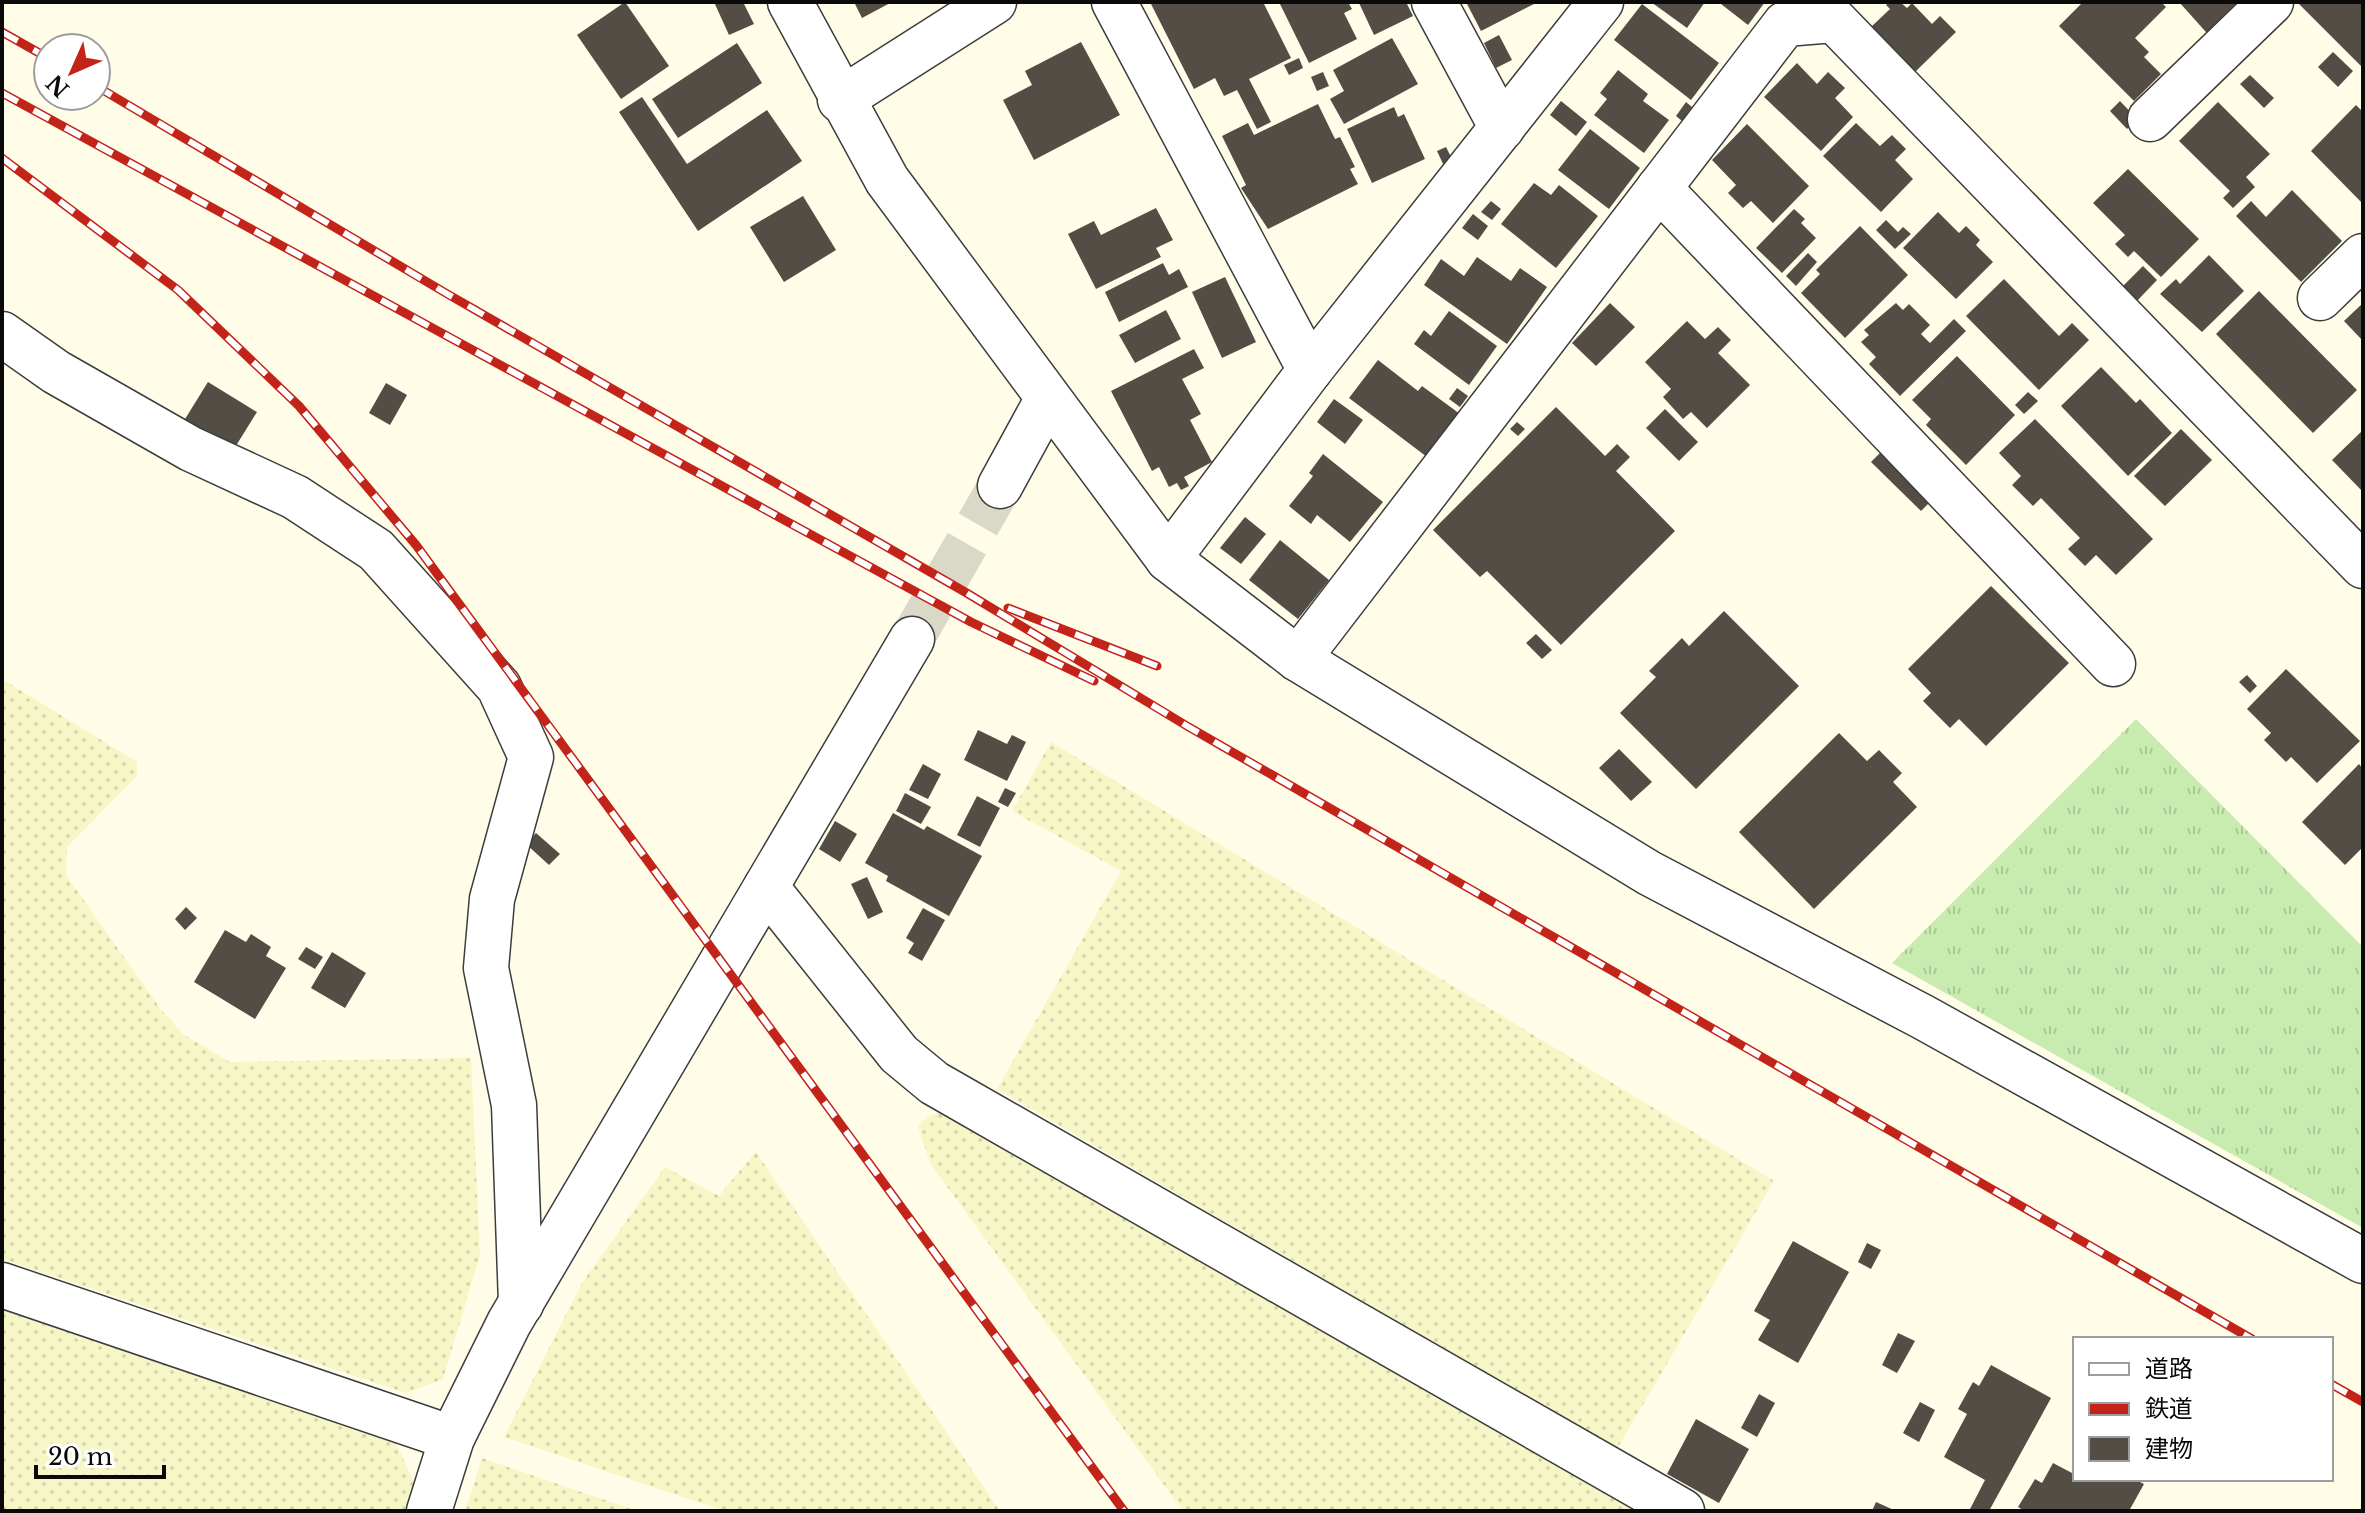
<svg xmlns="http://www.w3.org/2000/svg" width="2365" height="1513" font-family="'Libre Baskerville','Noto Sans JP',serif">
	<style>
		.farmland { fill: url(#farmland-dots) }
		.grass { fill: url(#grass-tufts) }
		.building { fill: #544d46 }
		.lines { fill: none; stroke-linecap: round; stroke-linejoin: round }
		.minor-tunnel { stroke: #dad9c7; stroke-width: 44; stroke-dasharray: 44 22; stroke-linecap: butt }
		.minor-casing { stroke: #3d3d3d; stroke-width: 47 }
		.minor { stroke: #fff; stroke-width: 44 }
		.rail-casing { stroke: #c3241a; stroke-width: 9 }
		.rail { stroke: #fff; stroke-width: 6; stroke-dasharray: 18; stroke-linecap: butt }
	</style>
	<defs>
		<pattern id="farmland-dots" width="8" height="8" patternUnits="userSpaceOnUse" patternTransform="scale(2)"><rect width="8" height="8" fill="#f6f6c7"/><path d="M2 2h.1M6 6h.1" fill="none" stroke="#d2d2aa" stroke-width="1.8" stroke-linecap="round"/></pattern>
		<pattern id="grass-tufts" width="24" height="20" patternUnits="userSpaceOnUse" patternTransform="scale(2)"><rect width="24" height="20" fill="#c8ebb0"/><path d="M3 7l-1-3M5 7V3M7 7l1-3M15 17l-1-3M17 17v-4M19 17l1-3" fill="none" stroke="#aac896"/></pattern>
	</defs>
	<rect width="100%" height="100%" fill="#fffde8"/>
	<!-- farmland -->
	<g class="farmland">
		<path d="M2,679L137,762V776L67,847L66,875L162,1011L183,1034L230,1062L471,1058L480,1255L443,1379L406,1393L2,1259Z"/>
		<path d="M1051,742L1774,1181L1617,1449L997,1089L1121,871L1012,811Z"/>
		<path d="M950,1110L1642,1511H1183L930,1163L918,1126L928,1116Z"/>
		<path d="M756,1151V1152L1000,1511H724L504,1437L582,1283L665,1167L719,1196Z"/>
		<path d="M2,1304L394,1438L415,1486L406,1511H2Z"/>
		<path d="M482,1458L637,1511H465Z"/>
	</g>
	<!-- grass -->
	<path class="grass" d="M2136,719L2363,947V1228L1892,963Z"/>
	<!-- building -->
	<g class="building">
		<path d="M625,2L669,66L621,99L577,35Z"/>
		<path d="M714,2H743L754,24L729,35Z"/>
		<path d="M854,2H892L862,18Z"/>
		<path d="M1150,2H1263L1291,58L1249,79L1271,122L1257,129L1237,90L1224,96L1215,78L1194,89Z"/>
		<path d="M1279,2H1348L1352,9L1344,13L1357,39L1309,63Z"/>
		<path d="M1406,2L1413,16L1374,35L1359,3Z"/>
		<path d="M1466,2H1538L1481,31Z"/>
		<path d="M1651,2H1705L1687,28Z"/>
		<path d="M1723,2H1765L1748,25L1721,4Z"/>
		<path d="M1889,2H1900L1907,8L1912,3L1932,24L1940,16L1956,32L1915,72L1871,27L1890,9L1886,5Z"/>
		<path d="M2083,2H2161L2166,7L2135,38L2149,52L2144,57L2161,74L2134,101L2059,26Z"/>
		<path d="M2179,2H2241L2214,41Z"/>
		<path d="M2297,2H2363V68Z"/>
		<path d="M1642,4L1719,63L1691,100L1614,40Z"/>
		<path d="M1499,35L1512,60L1496,68L1484,43Z"/>
		<path d="M1392,38L1418,84L1344,124L1330,99L1344,91L1333,70Z"/>
		<path d="M1081,42L1120,115L1034,160L1003,100L1032,85L1025,71Z"/>
		<path d="M737,43L762,83L678,138L652,99Z"/>
		<path d="M2333,52L2353,71L2338,87L2318,67Z"/>
		<path d="M1299,58L1303,68L1289,75L1284,65Z"/>
		<path d="M1797,63L1817,84L1828,72L1845,88L1835,98L1853,117L1821,151L1764,97Z"/>
		<path d="M1618,70L1648,94L1643,101L1669,120L1644,153L1594,115L1607,99L1600,93Z"/>
		<path d="M1323,72L1329,86L1317,91L1311,77Z"/>
		<path d="M2250,75L2274,98L2264,108L2240,84Z"/>
		<path d="M642,97L687,164L767,110L802,161L698,231L619,112Z"/>
		<path d="M1561,101L1587,122L1576,136L1550,115Z"/>
		<path d="M2120,101L2137,119L2127,129L2110,111Z"/>
		<path d="M1686,102L1692,107L1682,121L1676,116Z"/>
		<path d="M2218,102L2270,154L2246,177L2255,187L2233,208L2223,198L2230,191L2179,141Z"/>
		<path d="M1318,104L1335,139L1340,137L1355,167L1350,169L1358,184L1268,229L1241,188L1246,185L1222,136L1248,123L1254,135Z"/>
		<path d="M2356,105L2363,112V204L2311,151Z"/>
		<path d="M1394,107L1398,117L1404,114L1425,159L1372,183L1347,129Z"/>
		<path d="M1856,123L1880,146L1892,135L1906,149L1895,160L1913,179L1881,212L1823,156Z"/>
		<path d="M1747,124L1809,186L1773,223L1751,201L1743,208L1728,193L1736,185L1712,160Z"/>
		<path d="M1590,129L1640,168L1609,209L1558,170Z"/>
		<path d="M1446,147L1453,161L1444,166L1437,151Z"/>
		<path d="M2128,169L2199,239L2161,277L2134,251L2128,257L2115,244L2125,235L2093,203Z"/>
		<path d="M1534,183L1551,195L1559,185L1598,216L1556,268L1501,224Z"/>
		<path d="M2292,190L2342,241L2301,282L2236,216L2251,201L2266,217Z"/>
		<path d="M803,196L836,250L784,282L750,227Z"/>
		<path d="M1491,201L1501,209L1492,220L1481,212Z"/>
		<path d="M1156,208L1173,240L1156,248L1161,257L1096,289L1068,234L1094,221L1101,235Z"/>
		<path d="M1794,209L1805,219L1801,223L1816,238L1782,273L1756,248Z"/>
		<path d="M1938,212L1959,233L1966,226L1980,240L1976,245L1993,262L1956,299L1903,248Z"/>
		<path d="M1473,214L1488,226L1478,240L1462,228Z"/>
		<path d="M1886,220L1898,232L1903,227L1911,234L1895,249L1876,230Z"/>
		<path d="M1860,226L1908,275L1845,338L1801,293L1820,274L1816,270Z"/>
		<path d="M1808,253L1817,262L1796,286L1786,276Z"/>
		<path d="M2209,255L2244,291L2202,332L2160,294L2176,279L2180,284Z"/>
		<path d="M1477,257L1511,281L1520,268L1547,287L1507,344L1424,285L1441,259L1464,276Z"/>
		<path d="M1163,263L1169,275L1179,269L1188,287L1119,322L1105,292Z"/>
		<path d="M2143,266L2157,280L2136,302L2122,287Z"/>
		<path d="M1225,277L1256,342L1222,358L1192,292Z"/>
		<path d="M2004,279L2059,336L2072,323L2089,340L2039,390L1966,316Z"/>
		<path d="M2259,291L2357,390L2313,433L2216,334Z"/>
		<path d="M1610,303L1635,327L1596,366L1572,343Z"/>
		<path d="M1896,303L1903,310L1909,304L1930,325L1921,334L1930,343L1954,319L1966,331L1900,396L1869,364L1876,357L1861,342L1869,335L1864,330Z"/>
		<path d="M2363,303V341L2344,321Z"/>
		<path d="M1166,310L1181,339L1135,363L1119,335Z"/>
		<path d="M1449,311L1497,346L1469,385L1414,344L1424,330L1431,336Z"/>
		<path d="M1687,321L1705,339L1718,327L1731,340L1718,353L1750,385L1707,428L1691,412L1683,419L1663,397L1671,389L1645,362Z"/>
		<path d="M1194,349L1204,368L1182,379L1201,414L1190,420L1212,462L1184,477L1189,486L1181,490L1177,483L1169,487L1159,467L1152,471L1111,391Z"/>
		<path d="M1957,356L2015,415L1966,465L1926,425L1931,419L1912,400Z"/>
		<path d="M1378,360L1418,391L1422,386L1460,414L1427,457L1349,398Z"/>
		<path d="M2101,367L2136,403L2140,399L2172,433L2128,476L2061,406Z"/>
		<path d="M208,382L257,412L234,449L185,419Z"/>
		<path d="M386,383L407,395L390,425L369,413Z"/>
		<path d="M1457,388L1468,396L1460,407L1449,399Z"/>
		<path d="M2028,392L2038,401L2024,414L2015,405Z"/>
		<path d="M1334,399L1363,420L1345,444L1317,422Z"/>
		<path d="M1556,407L1605,456L1617,444L1630,457L1616,471L1675,531L1561,645L1487,571L1480,577L1433,530Z"/>
		<path d="M1665,409L1698,442L1679,461L1646,428Z"/>
		<path d="M2035,419L2153,539L2116,575L2096,555L2085,566L2068,549L2080,538L2041,498L2033,506L2012,485L2021,476L1999,453Z"/>
		<path d="M1517,422L1525,429L1518,436L1510,429Z"/>
		<path d="M2181,429L2212,460L2165,506L2134,476Z"/>
		<path d="M2363,430V492L2332,460Z"/>
		<path d="M1883,450L1933,499L1921,511L1871,462Z"/>
		<path d="M1323,454L1383,502L1350,542L1317,515L1311,524L1289,506L1313,476L1309,473Z"/>
		<path d="M1245,517L1266,534L1241,564L1220,548Z"/>
		<path d="M1280,540L1329,580L1298,619L1249,580Z"/>
		<path d="M1991,586L2069,663L1986,746L1959,719L1950,728L1923,701L1931,693L1908,669Z"/>
		<path d="M1724,611L1799,686L1696,789L1620,713L1656,677L1649,671L1682,638L1689,646Z"/>
		<path d="M1536,634L1552,650L1542,659L1526,643Z"/>
		<path d="M2286,669L2360,741L2317,783L2291,757L2286,762L2264,740L2271,733L2247,709Z"/>
		<path d="M2247,675L2257,686L2250,693L2239,682Z"/>
		<path d="M978,730L1007,744L1012,735L1026,742L1007,781L964,760Z"/>
		<path d="M1839,733L1867,761L1879,750L1902,773L1893,782L1917,807L1814,909L1739,832Z"/>
		<path d="M1619,749L1652,782L1631,801L1599,768Z"/>
		<path d="M923,764L941,774L928,799L909,790Z"/>
		<path d="M2359,764L2363,769V847L2345,865L2302,822Z"/>
		<path d="M1005,788L1016,793L1008,807L998,802Z"/>
		<path d="M905,793L931,807L921,824L896,811Z"/>
		<path d="M977,796L1000,808L980,847L957,835Z"/>
		<path d="M893,813L924,830L927,826L982,856L949,916L886,881L888,876L865,863Z"/>
		<path d="M835,821L857,834L840,862L819,849Z"/>
		<path d="M536,833L560,854L549,865L526,844Z"/>
		<path d="M867,877L883,912L868,919L851,884Z"/>
		<path d="M186,907L197,918L185,930L175,919Z"/>
		<path d="M923,908L945,920L922,961L908,953L914,943L906,938Z"/>
		<path d="M225,930L246,942L251,934L271,947L266,956L286,968L255,1019L194,982Z"/>
		<path d="M306,947L323,957L315,969L298,959Z"/>
		<path d="M332,952L366,973L345,1008L311,988Z"/>
		<path d="M1793,1241L1849,1272L1798,1363L1758,1340L1770,1320L1754,1311Z"/>
		<path d="M1867,1243L1881,1250L1871,1269L1858,1262Z"/>
		<path d="M1898,1333L1915,1341L1897,1373L1882,1365Z"/>
		<path d="M1991,1365L2051,1398L1989,1511H1969L1985,1480L1944,1457L1967,1414L1958,1409L1973,1382L1979,1386Z"/>
		<path d="M1759,1394L1775,1403L1757,1437L1741,1428Z"/>
		<path d="M1920,1402L1935,1410L1919,1442L1903,1433Z"/>
		<path d="M1696,1419L1749,1449L1719,1503L1667,1474Z"/>
		<path d="M2053,1463L2072,1473L2075,1467V1479H2134L2144,1484L2129,1511H2025L2018,1507L2035,1479L2042,1483Z"/>
		<path d="M1876,1502L1896,1511H1872Z"/>
	</g>
	<g class="lines">
		<!-- minor-tunnel -->
		<path class="minor-tunnel" d="M912,639L1000,486"/>
		<defs>
			<g id="minor">
				<path d="M790,2L887,180L1168,559L1298,659L1649,873L1923,1017L2363,1261"/>
				<path d="M1114,2L1310,370"/>
				<path d="M1434,2L1502,128"/>
				<path d="M840,100L994,2"/>
				<path d="M2150,119L2271,2"/>
				<path d="M1659,188L2113,664"/>
				<path d="M2320,298L2363,256"/>
				<path d="M2,334L56,372L191,449L295,497L376,550L499,687L531,757L492,899L486,968L514,1105L521,1304"/>
				<path d="M1000,486L1047,400"/>
				<path d="M1168,559L1310,370L1601,2"/>
				<path d="M1298,659L1785,24L1834,20L2363,566"/>
				<path d="M766,887L899,1054L934,1083L1682,1511"/>
				<path d="M2,1285L452,1438"/>
				<path d="M429,1511L452,1438L509,1323L912,639"/>
			</g>
		</defs>
		<!-- minor casing -->
		<use href="#minor" class="minor-casing"/>
		<!-- minor -->
		<use href="#minor" class="minor"/>
		<defs>
			<g id="rail">
				<path d="M2,32L48,58"/>
				<path d="M96,86L444,292L965,592L1187,726L2252,1339"/>
				<path d="M2,93L971,622L1094,681"/>
				<path d="M2,158L178,290L299,406L416,545L1124,1511"/>
				<path d="M1008,608L1157,666"/>
				<path d="M2331,1384L2363,1402"/>
			</g>
		</defs>
		<!-- rail casing -->
		<use href="#rail" class="rail-casing"/>
		<!-- rail -->
		<use href="#rail" class="rail"/>
	</g>
	<!-- border -->
	<rect width="2365" height="1513" fill="none" stroke="#0a0a0a" stroke-width="8"/>
	<!-- legend -->
	<rect x="2073" y="1337" width="260" height="144" fill="#ffffff" stroke="#9d9d9d" stroke-width="2"/>
	<rect x="2089" y="1363" width="40" height="12" fill="#ffffff" stroke="#9d9d9d" stroke-width="2"/>
	<text x="2145" y="1377" font-size="24" fill="#0a0a0a">道路</text>
	<rect x="2089" y="1403" width="40" height="12" fill="#c3241a" stroke="#9d9d9d" stroke-width="2"/>
	<text x="2145" y="1417" font-size="24" fill="#0a0a0a">鉄道</text>
	<rect x="2089" y="1437" width="40" height="24" fill="#544d46" stroke="#9d9d9d" stroke-width="2"/>
	<text x="2145" y="1457" font-size="24" fill="#0a0a0a">建物</text>
	<!-- north arrow -->
	<g transform="translate(72 72) rotate(225)"><circle r="38" fill="#ffffff" stroke="#9d9d9d" stroke-width="2"/>
	<path d="M0-6L14 30L0 20L-14 30Z" fill="#c3241a"/>
	<text y="-12" font-size="22" font-weight="bold" text-anchor="middle" fill="#0a0a0a">N</text>
	</g>
	<!-- scale -->
	<path d="M36 1465v12h128v-12" fill="none" stroke="#0a0a0a" stroke-width="4"/>
	<text x="48" y="1465" font-size="24" fill="#0a0a0a" stroke="#ffffff" stroke-width="6" paint-order="stroke">20 m</text>
</svg>
